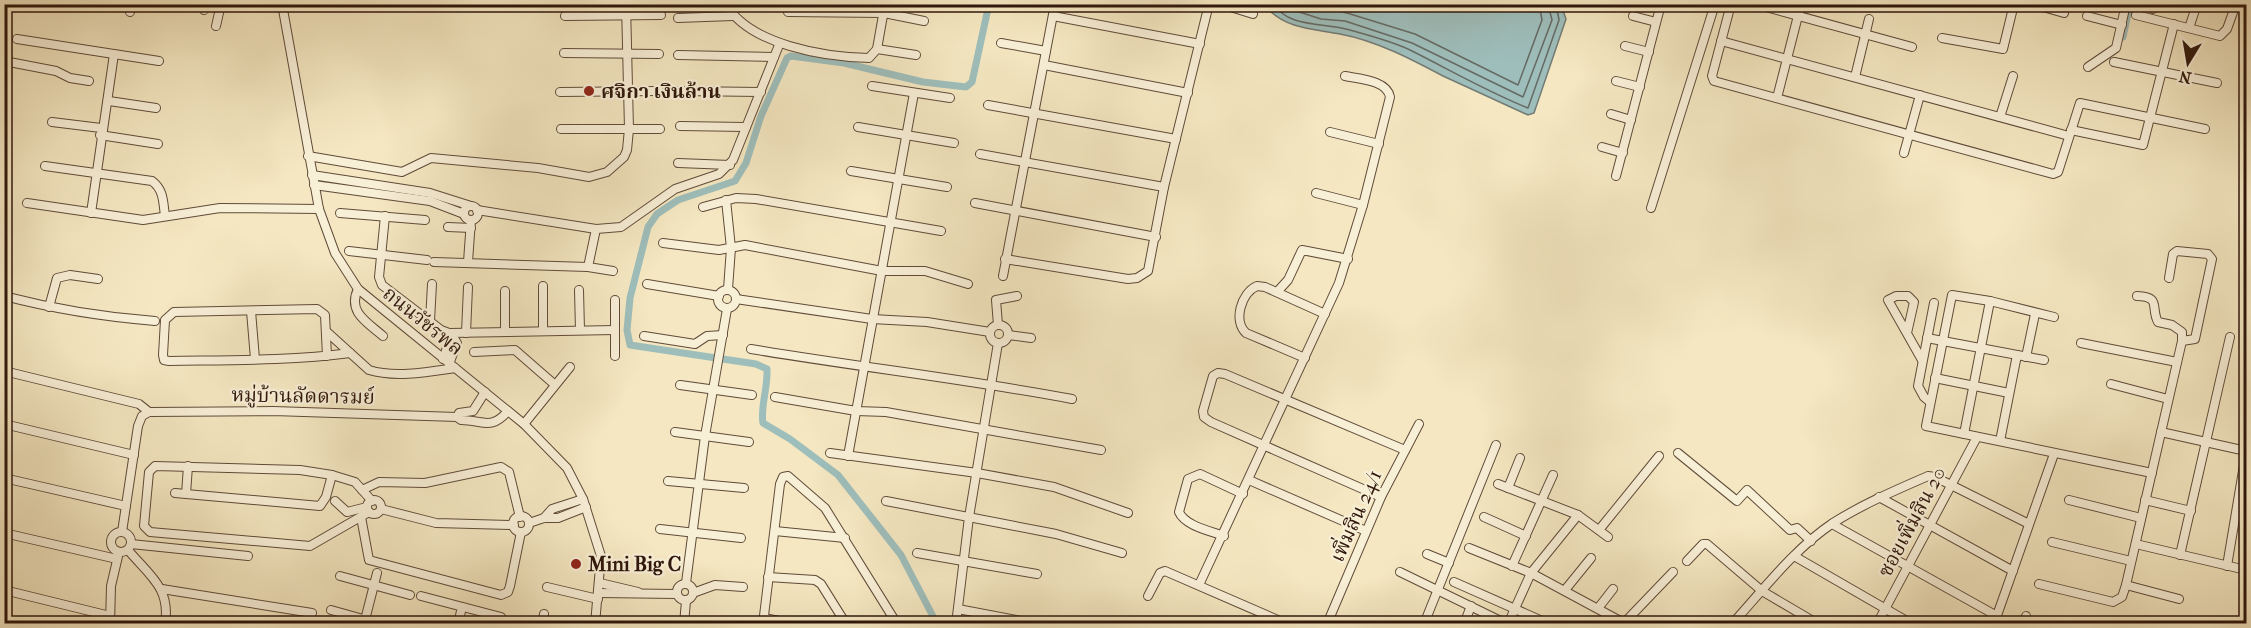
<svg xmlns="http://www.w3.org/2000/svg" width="2251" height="628" font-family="'IM FELL French Canon','Noto Serif Thai',serif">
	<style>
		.water { fill: #9ebebb; stroke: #727b75; stroke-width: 1.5 }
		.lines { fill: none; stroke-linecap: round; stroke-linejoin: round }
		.shore { stroke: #666a64; stroke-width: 1.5 }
		.canal { stroke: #9ebebb; stroke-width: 7 }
		.minor-casing { stroke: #604b39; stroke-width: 10 }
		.minor { stroke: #f8efd7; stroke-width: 8 }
		.poi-dot { fill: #8f2418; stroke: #f8efd7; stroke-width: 2 }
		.labels { text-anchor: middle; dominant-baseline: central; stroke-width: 4.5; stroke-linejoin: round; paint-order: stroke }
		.poi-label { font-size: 20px; font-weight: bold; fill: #2f170c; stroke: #f8efd7; text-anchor: start }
		.street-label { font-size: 20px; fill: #2f170c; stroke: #f8efd7 }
	</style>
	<rect width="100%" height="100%" fill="#f4e7c1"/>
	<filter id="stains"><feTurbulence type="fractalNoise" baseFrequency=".00333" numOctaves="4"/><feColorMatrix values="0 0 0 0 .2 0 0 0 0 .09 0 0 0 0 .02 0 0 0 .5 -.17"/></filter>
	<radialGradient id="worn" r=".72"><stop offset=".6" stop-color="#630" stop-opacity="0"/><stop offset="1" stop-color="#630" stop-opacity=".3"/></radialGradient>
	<!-- water -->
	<path class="water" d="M1269,4L1561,5L1566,19L1534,113L1528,115C1500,102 1471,89 1443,76C1411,59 1377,41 1340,34C1314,29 1287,29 1268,9Z"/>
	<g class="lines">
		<!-- shore -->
		<g class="shore">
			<path d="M1275,4C1285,27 1325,23 1346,29C1367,35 1392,41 1412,51C1450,70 1488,92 1528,108L1559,20L1556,4"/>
			<path d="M1283,4L1287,8L1321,19L1345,21L1412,43L1523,97L1552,20L1548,4"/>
			<path d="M1305,4L1347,13L1415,34L1518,85L1542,20L1539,4"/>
		</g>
		<!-- canal -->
		<g class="canal">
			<path d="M2123,37L2130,4"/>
			<path d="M4,335L8,305"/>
			<path d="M937,624L901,555L838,475L790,439L763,423C760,408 768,388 767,369L756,364L630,345L627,330L630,298L648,227L657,214L678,200L735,181L746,163L761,116L787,58L791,56L844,63L923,82L966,87L972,82L989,4"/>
		</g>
		<defs>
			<g id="minor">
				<path d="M282,4L319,209L335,253L358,289L524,424L567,468L583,499L601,556L595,624"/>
				<path d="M726,4C749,45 825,57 869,58L877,49L885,4"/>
				<path d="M1221,4L1253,14"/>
				<path d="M1731,4L1712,76L1714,81L2053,174L2058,172L2080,103L2205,129"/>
				<path d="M1755,4L1912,47"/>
				<path d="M2033,4L2064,13"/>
				<path d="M2153,9L2155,4"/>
				<path d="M204,10L205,4"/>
				<path d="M130,12L131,4"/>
				<path d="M788,12L884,13L924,21"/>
				<path d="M2136,15L2220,36L2227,29L2236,4"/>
				<path d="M565,16L661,15"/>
				<path d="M1053,16L1200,44"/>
				<path d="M1633,16L1656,22"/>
				<path d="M2087,16L2122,25"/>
				<path d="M678,18L733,16"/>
				<path d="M216,26L221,4"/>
				<path d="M2189,28L2197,4"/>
				<path d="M1942,38L2003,49L2014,4"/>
				<path d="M17,39L159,61"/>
				<path d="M1721,41L2069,136"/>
				<path d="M1001,43L1046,51"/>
				<path d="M1625,46L1649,52"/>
				<path d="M877,49L916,55"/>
				<path d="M564,53L659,54"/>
				<path d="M678,55L774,57"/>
				<path d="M4,61L56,71L70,78L89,81"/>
				<path d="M2114,62L2217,83"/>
				<path d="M1044,65L1188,93"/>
				<path d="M2088,67L2116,48L2126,4"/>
				<path d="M1855,77L1869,19"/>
				<path d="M1616,81L1640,87"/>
				<path d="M872,86L950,98"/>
				<path d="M679,91L761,92"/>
				<path d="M560,92L659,91"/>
				<path d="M1777,98L1801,4"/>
				<path d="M109,101L156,108"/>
				<path d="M988,105L1176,139"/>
				<path d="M1611,114L1631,120"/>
				<path d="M2000,117L2013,76"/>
				<path d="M52,122L101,128"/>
				<path d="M680,126L746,127"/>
				<path d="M858,127L954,143"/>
				<path d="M561,129H660"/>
				<path d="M2071,130L2143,145L2174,24"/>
				<path d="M1330,132L1379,144"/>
				<path d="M100,135L158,144"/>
				<path d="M1602,147L1623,153"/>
				<path d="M1904,153L1920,95"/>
				<path d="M980,154L1164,187"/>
				<path d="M308,156L402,172L431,158L538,168L589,177L607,172L624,157L627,150L629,129L626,4"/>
				<path d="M678,163L730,165"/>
				<path d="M45,166L152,181C164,190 163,202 165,216"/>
				<path d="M851,171L947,187"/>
				<path d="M312,175L430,193L471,206"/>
				<path d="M1616,176L1661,4"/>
				<path d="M314,185L430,201L464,214"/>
				<path d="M1316,193L1363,205"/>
				<path d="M726,200L731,248L728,289"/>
				<path d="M27,203L143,220L220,208L319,209"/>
				<path d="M975,203L1156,237"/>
				<circle cx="471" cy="213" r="7"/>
				<path d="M703,207L736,198L756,199L941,231"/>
				<path d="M1651,208L1715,4"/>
				<path d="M477,210L596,229L621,227L675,189L719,174L733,160L779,45"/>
				<path d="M91,213L114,54"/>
				<path d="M340,213L425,220"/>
				<path d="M385,216L379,277L382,285L441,330L449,333L615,330"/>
				<path d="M448,227L471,228"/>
				<path d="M663,243L719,250L745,245L882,271H925L968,284"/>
				<path d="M349,251L427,260"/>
				<path d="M1005,259L1128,279L1137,278L1148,271L1164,187L1209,4"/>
				<path d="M434,262L588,267L613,271"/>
				<path d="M468,262L471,220"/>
				<path d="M588,267L596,229"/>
				<path d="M1003,276L1055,4"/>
				<path d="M2169,278L2173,254L2177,251L2208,254L2212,259L2195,339L2182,341"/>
				<path d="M647,284L719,296"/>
				<path d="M358,289C347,312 367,322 383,336"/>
				<path d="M579,290L580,330"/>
				<circle cx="727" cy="299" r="9"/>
				<path d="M505,291V332"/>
				<path d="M1277,292L1288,280L1302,250L1348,259"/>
				<path d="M4,296C54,309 104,317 155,321"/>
				<path d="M736,299L872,319L927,322L990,332"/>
				<path d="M49,307L57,278L70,275L98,279"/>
				<path d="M251,311L255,359"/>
				<path d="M2054,317L1990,301L1952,295L1926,426L2152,473"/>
				<path d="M430,321L432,284"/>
				<path d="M998,325L996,300L1017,296"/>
				<circle cx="999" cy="334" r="9"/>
				<path d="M543,330V286"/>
				<path d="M327,332L369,370C395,378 428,372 455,368"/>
				<path d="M466,333L468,287"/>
				<path d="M1907,333L1914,302L1908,296H1896L1888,300L1922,360"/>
				<path d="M1008,335L1031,338"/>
				<path d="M644,336L695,344L707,336L723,335"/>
				<path d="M1927,338L2044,360"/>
				<path d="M2081,343L2177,362"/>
				<path d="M751,349C858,367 966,379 1072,399"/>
				<path d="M474,352L515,350L554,384"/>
				<path d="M327,356L325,315L317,309L174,312L165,320L163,355L164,360L169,361C229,360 290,361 350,353"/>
				<path d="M615,356V300"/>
				<path d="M2026,357L2035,314"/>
				<path d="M1305,358L1246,333C1233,321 1241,293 1257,286L1265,287L1325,314"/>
				<path d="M443,359L449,342L454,338L457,343L449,364"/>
				<path d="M4,371L139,404L149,412"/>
				<path d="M1935,378L2009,393"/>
				<path d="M2111,384L2168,399"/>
				<path d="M680,385L752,395"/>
				<path d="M775,397L856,411L886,412L1101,450"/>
				<path d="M1930,402L1924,397L1918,386L1934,303"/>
				<path d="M457,417L459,413L473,411L485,392"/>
				<path d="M4,424L134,455"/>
				<path d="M524,424L570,367"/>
				<path d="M675,432L749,442"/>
				<path d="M2161,432L2246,451"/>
				<path d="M1964,434L1990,301"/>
				<path d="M2000,441L2017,355"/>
				<path d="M830,453L977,473L1054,487L1128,513"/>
				<path d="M1678,453L1737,501L1747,490L1790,530L1797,528L1811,541"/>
				<path d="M848,456L914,93"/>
				<path d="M4,478L126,506"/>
				<path d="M1249,480L1366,531"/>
				<path d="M668,481L744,488"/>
				<path d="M1498,484L1578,515"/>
				<path d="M1508,488L1520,458"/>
				<path d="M362,490L379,482L425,483L501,467L509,472L520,517"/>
				<path d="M175,493L320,506L326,497L332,475"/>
				<path d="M186,494L188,466"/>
				<path d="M1381,497L1211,422L1204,417L1203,411L1213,376L1218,373L1225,374L1405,450"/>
				<path d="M1879,497L2013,571"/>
				<path d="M2069,500L2141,518"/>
				<path d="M2145,500L2191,511"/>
				<circle cx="374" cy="507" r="7"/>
				<path d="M335,501L347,512L367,507"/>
				<path d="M886,501L1056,534L1122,553"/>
				<path d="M381,509L436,523L514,525"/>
				<path d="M369,512L310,546L150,532L144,526L149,472L155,466L300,470L332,475L355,482L372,501"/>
				<circle cx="521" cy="524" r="8"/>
				<path d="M361,517L369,560L501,595L508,592L510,586L521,532"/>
				<path d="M1484,517L1526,536"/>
				<path d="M544,518L552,509L583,499"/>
				<path d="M529,523L544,518H558L586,507"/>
				<path d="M1832,524L1997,616"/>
				<path d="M660,529L741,538"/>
				<path d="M1599,530L1659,456"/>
				<path d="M775,531L845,538"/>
				<path d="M122,532L138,426L142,416L149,412L273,411L457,417L461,420C483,420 491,431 508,411"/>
				<circle cx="121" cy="542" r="10"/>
				<path d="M4,533L117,559"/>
				<path d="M1224,536C1211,531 1185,526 1179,512L1188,479L1200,474L1243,494"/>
				<path d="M2052,542L2131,561"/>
				<path d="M131,544L248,556"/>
				<path d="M2140,545L2246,570"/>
				<path d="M1469,548L1531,573L1624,623L1673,572"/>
				<path d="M128,550C149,575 171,588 165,624"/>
				<path d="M917,553L1037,574"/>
				<path d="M1427,554L1449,563"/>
				<path d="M2180,555L2230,337"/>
				<path d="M1794,556L1912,624"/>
				<path d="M1687,561L1703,544H1707L1762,591L1818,624"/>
				<path d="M1512,566L1553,475"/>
				<path d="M2227,566L2246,453"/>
				<path d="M1400,572L1507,624"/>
				<path d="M340,576L410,595"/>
				<path d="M768,577L815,580L821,584L846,624"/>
				<path d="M1454,582L1549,624"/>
				<path d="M600,583L638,592"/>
				<path d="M686,583L705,436L727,309"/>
				<circle cx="685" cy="592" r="8"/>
				<path d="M2039,584L2113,602L2122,597L2126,585L2182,341V332L2172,325L2158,322C2150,307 2162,297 2137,296"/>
				<path d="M1199,585L1339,283L1363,205L1390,97C1387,80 1359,79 1345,76"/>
				<path d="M2126,585L2179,599"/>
				<path d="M547,587L598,599"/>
				<path d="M162,589L312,613"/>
				<path d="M4,590L110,616"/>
				<path d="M1565,590L1591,558"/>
				<path d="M599,593L677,594"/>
				<path d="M693,593L715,585L743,587"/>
				<path d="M421,596L501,617"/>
				<path d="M1148,596L1160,573L1165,571L1287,624"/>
				<path d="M1599,607L1613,589"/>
				<path d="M958,609L1021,621"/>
				<path d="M331,610L381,624"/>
				<path d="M764,618L794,624"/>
				<path d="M110,624L111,586L119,552"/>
				<path d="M364,624L377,573"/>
				<path d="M458,624L462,607"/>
				<path d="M542,624L544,614"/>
				<path d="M574,624V621"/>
				<path d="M684,624L686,601"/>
				<path d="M763,624L780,484L783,477L788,476L825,508L897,624"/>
				<path d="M956,624L969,517L998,343"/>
				<path d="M1327,624L1381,497L1419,424"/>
				<path d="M1424,624L1496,445"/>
				<path d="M1464,624L1471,606"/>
				<path d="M1508,624L1531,573L1578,515L1608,537"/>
				<path d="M1732,624C1763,590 1794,549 1833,523C1863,504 1896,490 1928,476L1935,477L2029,524"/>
				<path d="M1877,624L1977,437"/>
				<path d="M1994,624L2054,454"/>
				<path d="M2023,624L2026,616"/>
			</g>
		</defs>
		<!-- minor casing -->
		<use href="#minor" class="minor-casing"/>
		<!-- minor -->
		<use href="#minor" class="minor"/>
	</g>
	<!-- markers -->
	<g class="poi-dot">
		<circle cx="589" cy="91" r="6"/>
		<circle cx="576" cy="564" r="6"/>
	</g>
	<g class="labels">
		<!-- poi labels -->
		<g class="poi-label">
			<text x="601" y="91">ศจิกา เงินล้าน</text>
			<text x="588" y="564">Mini Big C</text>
		</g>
		<!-- street labels -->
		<g class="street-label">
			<text transform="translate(423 321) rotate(39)">ถนนวัชรพล</text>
			<text transform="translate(303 396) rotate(1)">หมู่บ้านลัดดารมย์</text>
			<text transform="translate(1356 516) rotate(-66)">เพิ่มสิน 24/1</text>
			<text transform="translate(1912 522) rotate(-62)">ซอยเพิ่มสิน 20</text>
		</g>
	</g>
	<!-- margin -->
	<rect width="2251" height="628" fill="none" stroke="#f4e7c1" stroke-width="24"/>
	<rect x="6" y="6" width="2239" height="616" fill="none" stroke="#2f170c" stroke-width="3"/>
	<rect x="12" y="12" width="2227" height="604" fill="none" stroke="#2f170c" stroke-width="1.5"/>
	<!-- north arrow -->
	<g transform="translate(2188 63) rotate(191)" stroke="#f8efd7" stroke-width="4.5" paint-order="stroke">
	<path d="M0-4.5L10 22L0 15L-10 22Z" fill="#2f170c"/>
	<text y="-9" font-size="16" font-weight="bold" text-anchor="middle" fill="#2f170c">N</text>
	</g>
	<rect width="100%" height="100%" filter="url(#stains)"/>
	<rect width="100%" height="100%" fill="url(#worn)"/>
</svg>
